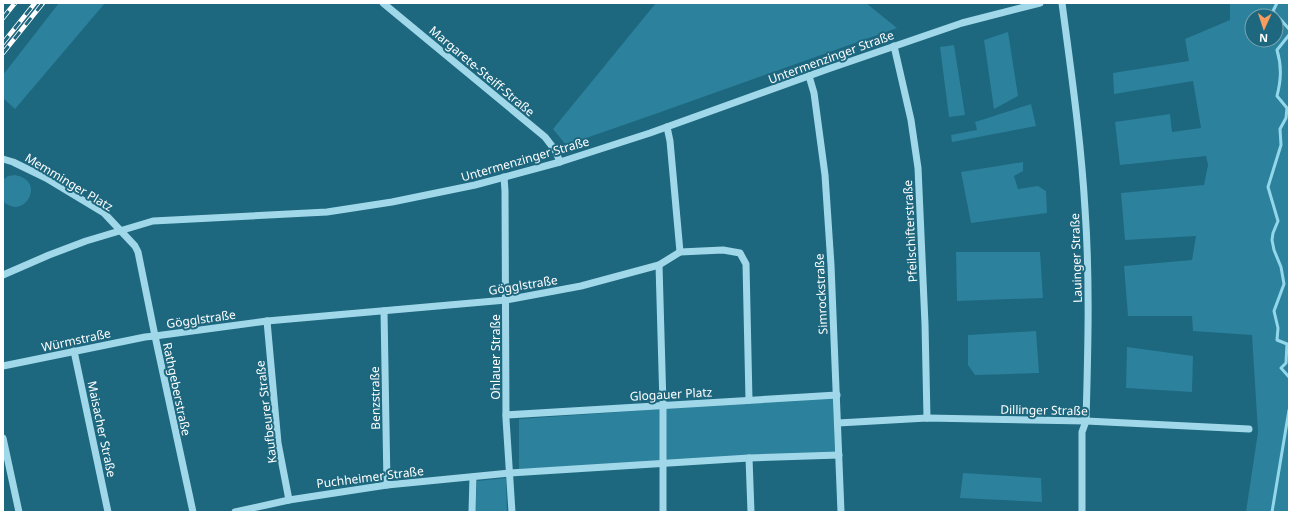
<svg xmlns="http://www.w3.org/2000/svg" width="1292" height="515" font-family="'Noto Sans',sans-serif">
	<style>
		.green { fill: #2c819c; fill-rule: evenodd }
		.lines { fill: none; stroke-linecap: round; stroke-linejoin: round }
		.stream { stroke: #93d7eb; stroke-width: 3 }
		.minor { stroke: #a0d8e9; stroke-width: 7 }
		.rail-casing { stroke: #fff; stroke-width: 4.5 }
		.rail { stroke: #1d677f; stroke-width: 3; stroke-dasharray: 9; stroke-linecap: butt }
		.labels { text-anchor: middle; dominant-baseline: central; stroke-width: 4; stroke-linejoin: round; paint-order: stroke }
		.street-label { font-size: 12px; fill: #fff; stroke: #1d677f }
	</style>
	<rect width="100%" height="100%" fill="#1d677f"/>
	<!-- green -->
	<g class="green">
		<path d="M59,3H105L15,109L3,98V75Z"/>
		<path d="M656,3H866L897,28L658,113L566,145L553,129Z"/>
		<path d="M1230,3H1289V512H1246L1258,432L1252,335L1193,331L1192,316H1128L1124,266L1192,260L1196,236L1125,240L1121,193L1204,185L1208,165L1206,156L1120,165L1115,122L1170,114L1172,132L1201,128L1193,81L1114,94L1113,73L1189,61L1185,39L1230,20ZM1252,16H1276V40H1252Z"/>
		<path d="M1008,32L1018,96L994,109L984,40Z"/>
		<path d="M954,45L965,115L949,117L940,47Z"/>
		<path d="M1031,104L1036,126L952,142L951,135L977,130L975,122Z"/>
		<path d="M1023,162V171L1014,176L1018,189L1038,186L1046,191L1047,213L971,223L961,172Z"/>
		<path d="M15,175C48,181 23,222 3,201V180L8,176Z"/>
		<path d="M956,252H1040L1043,298L957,301Z"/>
		<path d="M1036,331L1039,373L975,375L968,365V335Z"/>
		<path d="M1127,347L1193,356L1192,392L1126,388Z"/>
		<path d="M833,398L835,453L519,469V419L749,403Z"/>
		<path d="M963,473L1041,478L1042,502L960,498Z"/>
		<path d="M506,478L507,512H475L477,481Z"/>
	</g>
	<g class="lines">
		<!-- stream -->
		<g class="stream">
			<path d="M1277,3L1273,11L1289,29"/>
			<path d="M1289,35L1277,50C1282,67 1281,80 1277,96L1287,108L1286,118L1280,129L1281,145L1268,187L1278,221L1273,233L1272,240L1274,250L1281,267L1284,284L1274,311L1278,328L1277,340L1287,344L1286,363L1281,368L1289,377"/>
			<path d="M1272,512L1289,410"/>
		</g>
		<!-- minor -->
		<g class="minor">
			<path d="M383,3L545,137L555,150L560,162"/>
			<path d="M1062,3C1071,71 1081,140 1085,209C1090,280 1088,350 1086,421L1082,432V512"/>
			<path d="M894,46L911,120L918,168L925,324L927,418"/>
			<path d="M809,76L814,93L825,175L831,265L841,512"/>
			<path d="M667,127L670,141L680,252"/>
			<path d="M3,159L13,162L46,178L104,213L135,246L138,252L155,336L193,512"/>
			<path d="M504,177L505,191L506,419L512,512"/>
			<path d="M659,265L663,405V512"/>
			<path d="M3,275L49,255L86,241L153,221L327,212L392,202L475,185L560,162L650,133L828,69L962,23L1040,3"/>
			<path d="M384,311L387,485"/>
			<path d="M267,321L278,443L289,500"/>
			<path d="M74,351L108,512"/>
			<path d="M3,366L145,337L155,336L267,321L506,300L581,286L659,265L680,252L723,250L740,253L746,264L749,400"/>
			<path d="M506,415L837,395"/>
			<path d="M838,423L927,418L1086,421L1249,429"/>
			<path d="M3,438L19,512"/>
			<path d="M749,458L751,512"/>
			<path d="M235,512L289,500L387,485L510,473L749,458L839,455"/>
			<path d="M472,512L473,477"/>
		</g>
		<defs>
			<g id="rail">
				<path d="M3,18L15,3"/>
				<path d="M3,43L35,3"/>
				<path d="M3,53L43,3"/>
			</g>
		</defs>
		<!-- rail casing -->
		<use href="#rail" class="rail-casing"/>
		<!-- rail -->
		<use href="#rail" class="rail"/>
	</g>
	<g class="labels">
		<!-- street labels -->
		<g class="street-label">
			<text transform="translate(831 57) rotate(-20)">Untermenzinger Straße</text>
			<text transform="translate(482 71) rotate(40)">Margarete-Steiff-Straße</text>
			<text transform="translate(525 159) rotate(-16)">Untermenzinger Straße</text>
			<text transform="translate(69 182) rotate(31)">Memminger Platz</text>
			<text transform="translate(910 231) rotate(-93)">Pfeilschifterstraße</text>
			<text transform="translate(1076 258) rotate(-92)">Lauinger Straße</text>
			<text transform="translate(523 285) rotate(-9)">Gögglstraße</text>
			<text transform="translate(821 294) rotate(-93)">Simrockstraße</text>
			<text transform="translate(201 319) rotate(-8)">Gögglstraße</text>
			<text transform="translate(76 340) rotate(-12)">Würmstraße</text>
			<text transform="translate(495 357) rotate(-90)">Ohlauer Straße</text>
			<text transform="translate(177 389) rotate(78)">Rathgeberstraße</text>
			<text transform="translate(671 394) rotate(-3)">Glogauer Platz</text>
			<text transform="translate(375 398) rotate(-91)">Benzstraße</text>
			<text transform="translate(1044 410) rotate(1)">Dillinger Straße</text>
			<text transform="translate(266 412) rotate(-97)">Kaufbeurer Straße</text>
			<text transform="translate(102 429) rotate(78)">Maisacher Straße</text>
			<text transform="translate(370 477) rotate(-7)">Puchheimer Straße</text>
		</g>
	</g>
	<!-- border -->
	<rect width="1292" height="515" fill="none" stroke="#ffffff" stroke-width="8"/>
	<!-- north arrow -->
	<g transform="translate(1264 28) rotate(183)"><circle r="19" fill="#1d677f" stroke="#77a4b2"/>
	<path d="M0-3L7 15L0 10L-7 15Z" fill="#f99c5e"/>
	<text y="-6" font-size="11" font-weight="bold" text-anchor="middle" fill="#ffffff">N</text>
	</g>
</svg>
